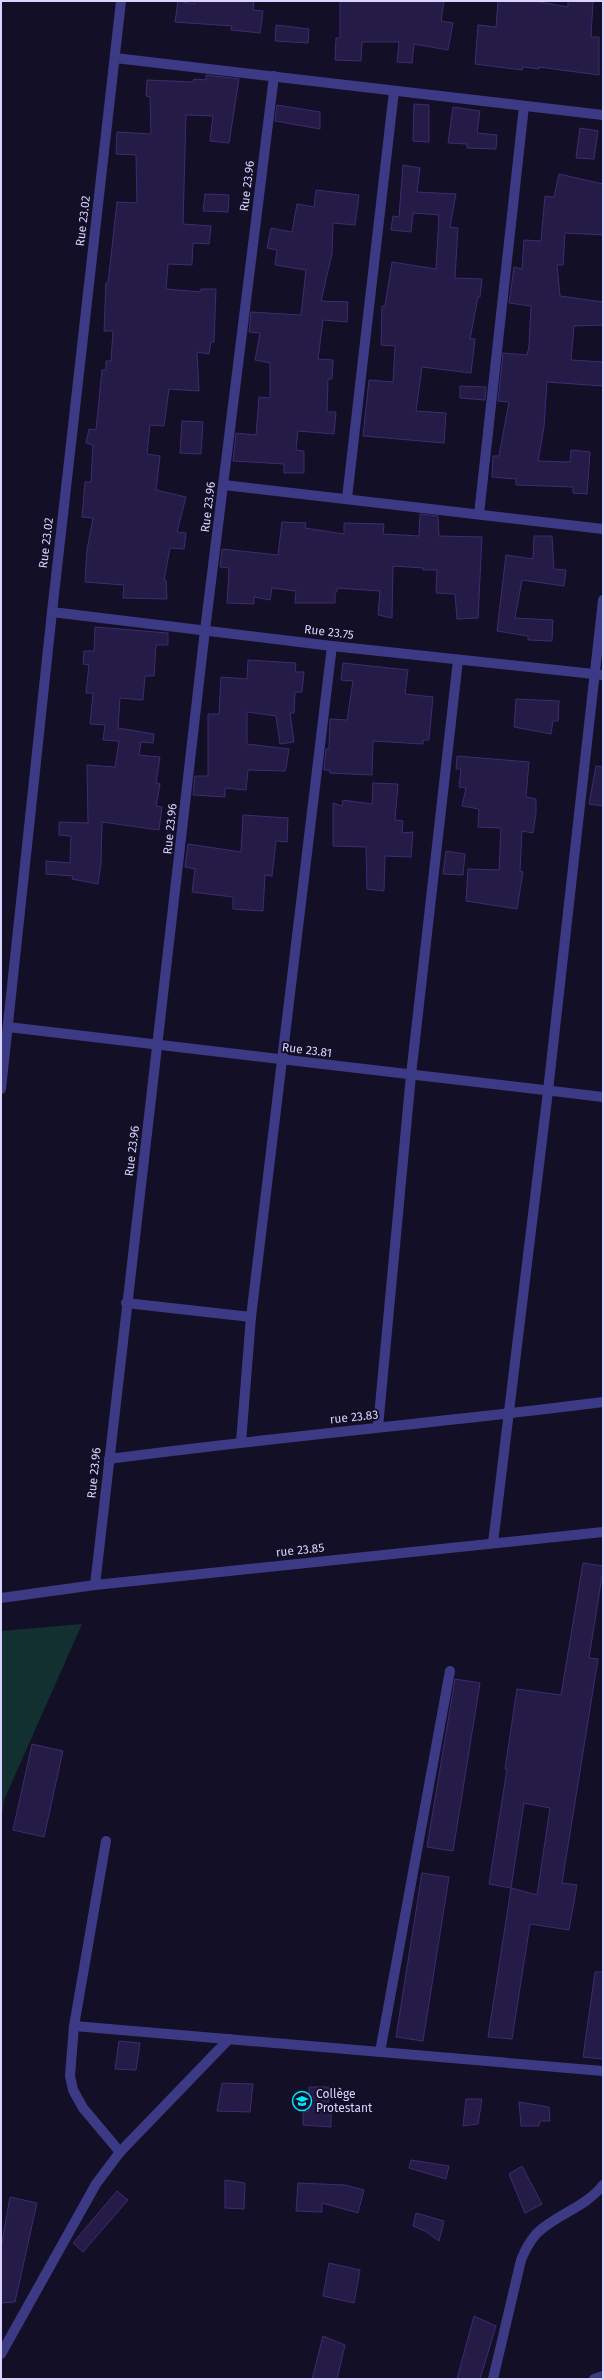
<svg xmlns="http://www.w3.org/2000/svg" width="604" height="2380" font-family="'Fira Sans',sans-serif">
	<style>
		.green { fill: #12302f }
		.building { fill: #241b47; stroke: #3b2d73; fill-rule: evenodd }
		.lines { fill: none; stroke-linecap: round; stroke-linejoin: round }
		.minor { stroke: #3d3a85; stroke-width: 10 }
		.labels { text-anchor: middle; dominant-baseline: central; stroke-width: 4; stroke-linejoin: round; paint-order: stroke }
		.street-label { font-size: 12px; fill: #d9d4ff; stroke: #130f26 }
		.poi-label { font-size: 12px; fill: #d9d4ff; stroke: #130f26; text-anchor: start }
	</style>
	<rect width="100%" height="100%" fill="#130f26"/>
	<!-- green -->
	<path class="green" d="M82,1624L4,1800L1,1822V1631Z"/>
	<!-- building -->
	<g class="building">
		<path d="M178,1L194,4L195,1H254L253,10L263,11L260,33L231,30L232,26L175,22Z"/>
		<path d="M340,1H444L441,21L453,23L448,50L414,44L412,63L397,62L399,42H362L361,61L335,60L336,38H340Z"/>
		<path d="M498,1H534L568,7V1H593L591,37H599V75L539,67V69L523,67L522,70L475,64L478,25L496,27Z"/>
		<path d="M276,25L309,29L308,43L275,41Z"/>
		<path d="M206,75L239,79L229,143L210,141L213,116L186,115L183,224L211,226L209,244L193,243L192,265L168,264L166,289L201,292V289H216L214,342H211L209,354L197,352L199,391L169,389L164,426L150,425L147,454L160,456L156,490L186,497L177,532L186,533L184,549L170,548L164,580H166L167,599L123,598L124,585L85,582L87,550L93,518L82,517L85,482H91L93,445L86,443L89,429L96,430L102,370H106V361H111L113,331H104L106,283H108L117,202L137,203L136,155L116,154L117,132L151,134L150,97L146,96L147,80L193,82L194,79L206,80Z"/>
		<path d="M414,104L429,105V142L413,141Z"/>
		<path d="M277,105L320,112V129L275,121Z"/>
		<path d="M453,107L480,111L477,133L497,135L496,149L467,148V144L448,143Z"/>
		<path d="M580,128L598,131L594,159L576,158Z"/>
		<path d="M403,165L420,168L417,192L456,194L450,227L458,228L455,278L482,279L480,297H478L470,339H475L471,373L422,367L416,411L446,413L444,443L363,436L369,380L393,382L395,346L381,345L382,306H385L392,262L436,269L439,215L413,213L411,232L391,230L393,216L399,217Z"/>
		<path d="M559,174L603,184V235L565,233L563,265H557L560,296L603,302V325L574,326L571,360L603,362V386L547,382L544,427L538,461L570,462L571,450L590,452L587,494L573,493V487L516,485V479L492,477L493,456H499L509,402L498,401L503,353L527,355L529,346L531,306L509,303L514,267L522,269L524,240L541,241L545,196L554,197Z"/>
		<path d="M316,190L359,195L355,225L333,223L332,254L321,301L348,302L347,322L323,320L318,359L333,360L332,379H328L327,412H336L334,434L298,431L296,450L304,451V473H284V464L233,461L236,433L256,435L259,397L270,398V363L255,360L260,333L249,332L251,312L301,315L306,270L275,265L277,250L267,248L271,228L292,232L297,204L314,207Z"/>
		<path d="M205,194L229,195L228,212L203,211Z"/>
		<path d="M460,386L486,387L485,400L460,398Z"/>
		<path d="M182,421L203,422L201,454L180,453Z"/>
		<path d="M420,514L438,516L439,536L482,537L478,618L457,619L455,594L436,593L437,570H423V568L393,566L392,618L378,615L380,591L337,588V592H335V603H295L296,591L272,588L270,600L254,597V604L227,603L229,568L220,567L222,549L278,555L282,522L306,523L305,528L344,534V523L384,524L383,534L419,536Z"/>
		<path d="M534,536H552L554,569L566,570L564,586L522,580L515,618L553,620L552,641L528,640V636L497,631L506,555L533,559Z"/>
		<path d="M95,627L168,633V645H156L154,676H145L143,700L120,698L118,728L154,734L153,743L141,742L139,755L160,757L156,783L160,784L156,806L162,807L159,830L102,822L101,863L98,884L72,879L73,876L46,874V861L70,863L71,836L59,835V822L88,823L87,765L115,767L119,741L103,740L105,725L90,724L93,693H86L89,665L83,664L84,651H94Z"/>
		<path d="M248,660L296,663L295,672H304L302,692H295L294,713H290L294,742L280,744L276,716L247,712V744L289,749L286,768L285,771L248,770L246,790L225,788V797L193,795L195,776H208V714H219L221,677L247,679Z"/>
		<path d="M343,663L408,670L405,694L433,697L429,740H423V744L373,741L372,775L330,773V770H324L326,749H329L330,719L347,720L353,681L341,680Z"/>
		<path d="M516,699L559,701L558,721H553L551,734L514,727Z"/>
		<path d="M457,756L529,762L526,797L536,799V813L533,833L522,831L520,871L523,872L517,909L466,901L468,869L499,870L501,828L478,827L479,809L462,806L466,788L459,787L461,769H456Z"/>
		<path d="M596,766L603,767V806L589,804Z"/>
		<path d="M373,783L398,784L395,820L403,821L402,833L413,832L411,857L385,856L384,891L367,889L366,847L333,846V803L342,806L343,800L372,804Z"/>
		<path d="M243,815L288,818L287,842L276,841L272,876L265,875L263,911L233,909V897L192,892L195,869L185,867L188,844L241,852Z"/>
		<path d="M446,851L465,854L463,875L443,874Z"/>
		<path d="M583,1563L603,1566V1570L589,1658L598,1659L562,1883L577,1885L569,1930L530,1924L512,2039L488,2037L511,1888L489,1884L507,1769H505L517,1689L561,1695ZM524,1803L550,1808L537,1895L511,1888Z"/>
		<path d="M455,1679L480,1683L453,1851L427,1847Z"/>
		<path d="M32,1744L63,1751L44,1837L13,1830Z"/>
		<path d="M422,1873L449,1877L423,2041L396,2037Z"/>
		<path d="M595,1972H603V2059L583,2057Z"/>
		<path d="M119,2041L140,2043L136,2070L115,2069Z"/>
		<path d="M222,2083L253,2084L250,2112L217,2111Z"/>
		<path d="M309,2087H329L328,2106L331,2108V2127L303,2125V2111L308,2112Z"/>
		<path d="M466,2099H482L478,2124L463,2126Z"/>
		<path d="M519,2102L549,2107L550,2121H540L539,2126H521Z"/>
		<path d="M411,2160L449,2166L446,2179L409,2168Z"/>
		<path d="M522,2166L542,2204L525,2213L509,2174Z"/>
		<path d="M225,2180L245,2183L244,2209L225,2208Z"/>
		<path d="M298,2183L345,2185L364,2190L358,2213L322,2203V2212L296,2211Z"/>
		<path d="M117,2191L128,2200L83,2252L73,2243Z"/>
		<path d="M10,2197L37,2203L15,2302L1,2303V2248Z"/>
		<path d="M416,2213L444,2221L439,2241L425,2231L413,2226Z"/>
		<path d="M329,2263L360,2270L354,2303L323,2296Z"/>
		<path d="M474,2316L496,2326L480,2379H457Z"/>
		<path d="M323,2336L345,2345L337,2379H312Z"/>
	</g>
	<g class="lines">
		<!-- minor -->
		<g class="minor">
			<path d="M115,58L603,115"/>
			<path d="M224,485L603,529"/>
			<path d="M347,498L394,91"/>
			<path d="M479,514L524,106"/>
			<path d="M52,612L332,646L603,675"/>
			<path d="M8,1027L603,1097"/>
			<path d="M1,1089L52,612L121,1"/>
			<path d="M126,1303L251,1317"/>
			<path d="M378,1427L411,1075L458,660"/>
			<path d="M241,1442L251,1317L332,646"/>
			<path d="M109,1459C273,1437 438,1423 603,1402"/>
			<path d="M493,1543L548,1091L603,600"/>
			<path d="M95,1585L205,630L274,76"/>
			<path d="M1,1598L95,1585L603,1532"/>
			<path d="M106,1841L74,2026L70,2076L73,2090L83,2108L120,2152"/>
			<path d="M74,2026L603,2071"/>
			<path d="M380,2052L450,1671"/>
			<path d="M1,2354L96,2184L120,2152L229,2039"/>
			<path d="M493,2379L521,2260C525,2250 530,2241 537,2233C557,2214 586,2207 603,2185"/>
			<path d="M594,2379L603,2376"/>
		</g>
	</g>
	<!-- icons -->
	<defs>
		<symbol id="school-ring" viewBox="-11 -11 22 22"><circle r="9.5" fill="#130f26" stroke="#00e5ff" stroke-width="1.5"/><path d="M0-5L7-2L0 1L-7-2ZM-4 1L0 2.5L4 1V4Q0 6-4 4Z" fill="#00e5ff"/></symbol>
	</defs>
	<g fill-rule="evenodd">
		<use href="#school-ring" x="291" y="2090" width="22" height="22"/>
	</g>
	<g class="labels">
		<!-- street labels -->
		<g class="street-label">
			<text transform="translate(247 186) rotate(-83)">Rue 23.96</text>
			<text transform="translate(83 221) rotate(-83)">Rue 23.02</text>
			<text transform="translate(208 507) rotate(-83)">Rue 23.96</text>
			<text transform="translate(46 543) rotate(-83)">Rue 23.02</text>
			<text transform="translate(329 632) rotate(7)">Rue 23.75</text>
			<text transform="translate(170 829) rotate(-84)">Rue 23.96</text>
			<text transform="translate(307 1050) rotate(7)">Rue 23.81</text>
			<text transform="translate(132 1151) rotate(-83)">Rue 23.96</text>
			<text transform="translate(354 1417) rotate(-6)">rue 23.83</text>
			<text transform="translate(94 1473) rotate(-84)">Rue 23.96</text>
			<text transform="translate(300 1550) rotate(-6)">rue 23.85</text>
		</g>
		<!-- poi labels -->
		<g class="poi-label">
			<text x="316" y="2094">Collège<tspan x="316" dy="14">Protestant</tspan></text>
		</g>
	</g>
	<!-- border -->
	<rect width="604" height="2380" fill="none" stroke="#d9d4ff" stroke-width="4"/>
</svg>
